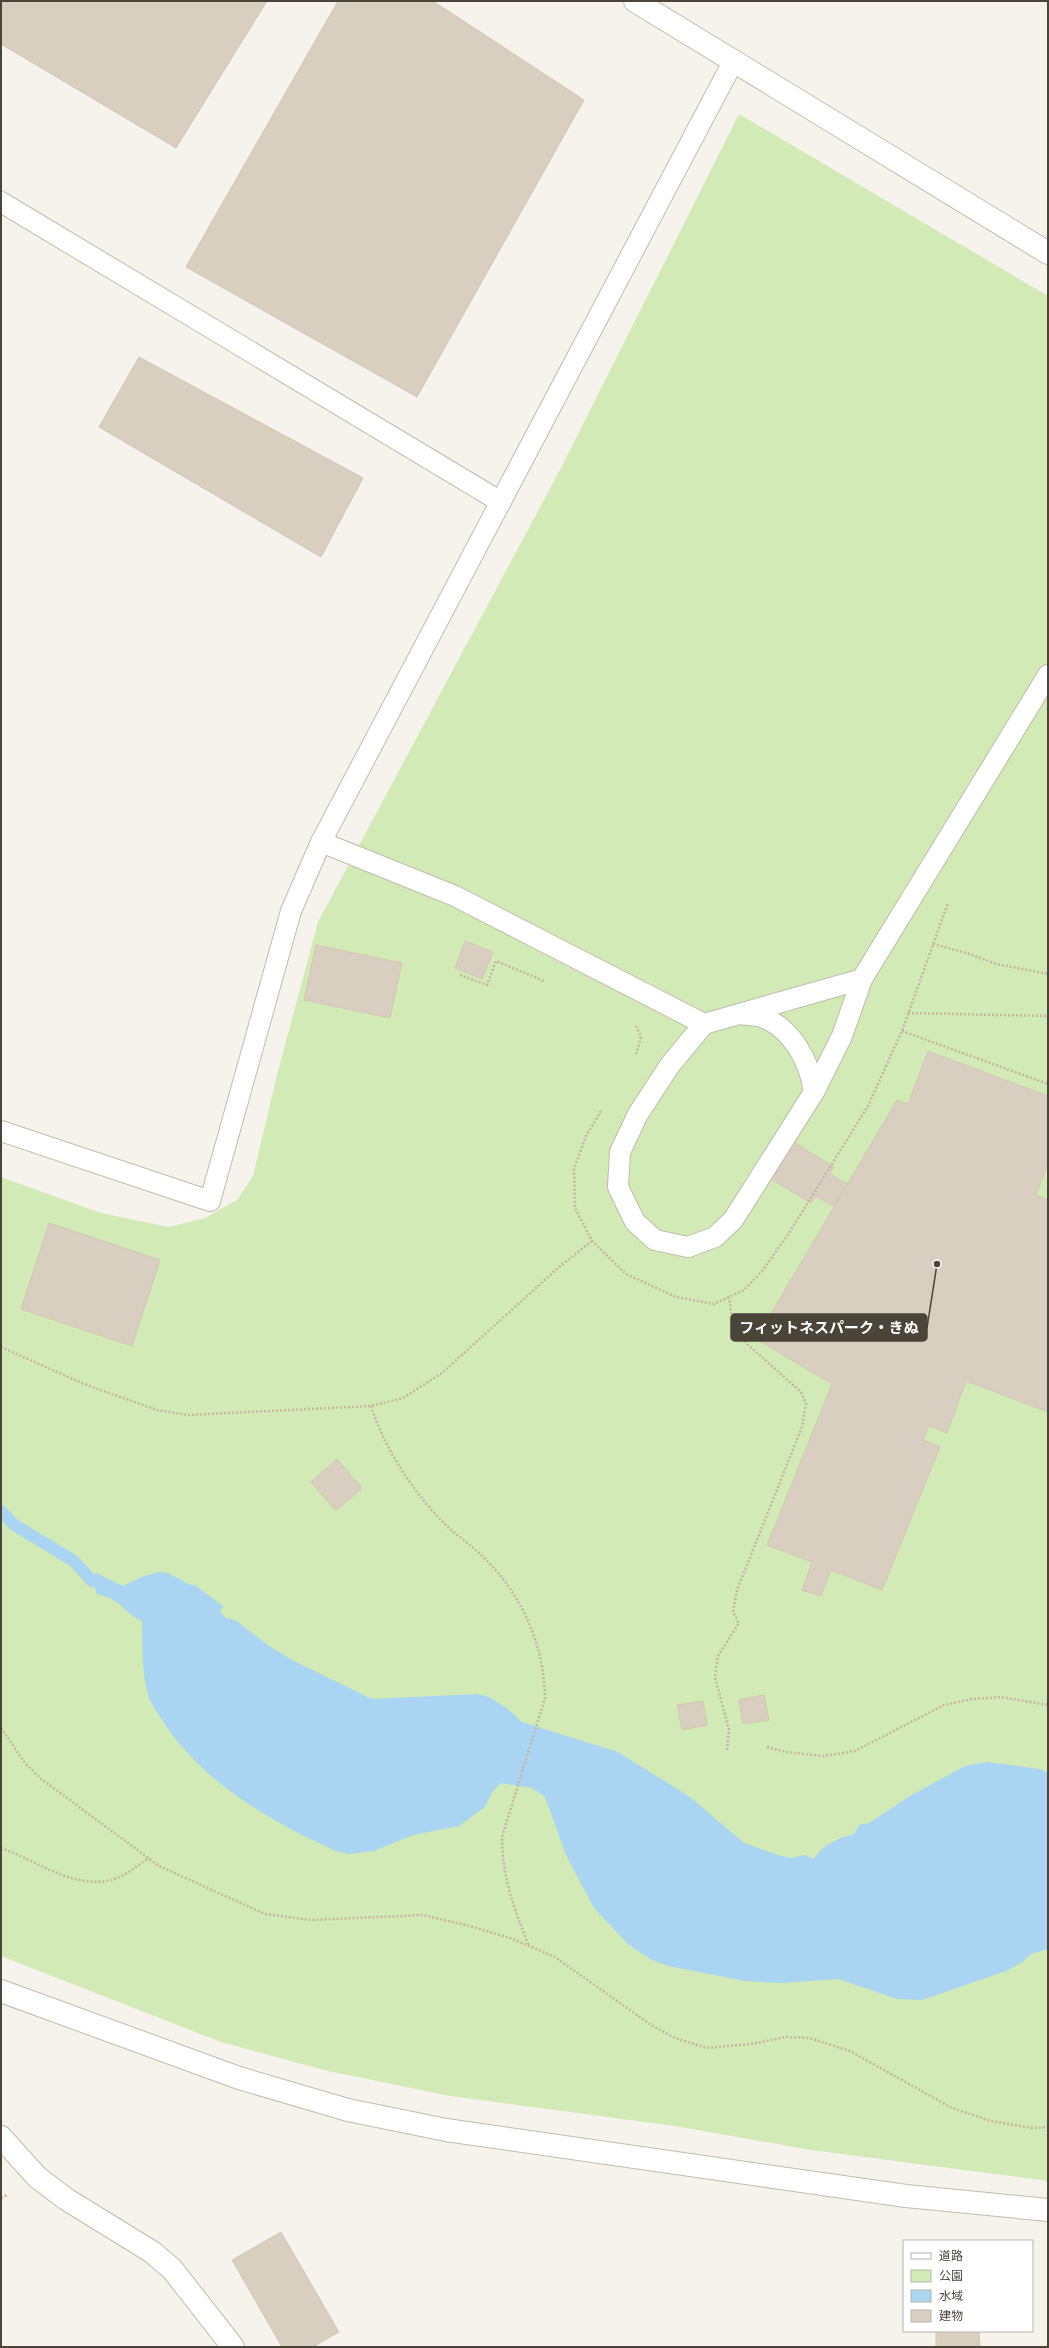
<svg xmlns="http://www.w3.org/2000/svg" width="1049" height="2348" font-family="Inter,'Noto Sans JP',sans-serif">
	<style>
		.green { fill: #d2eab5 }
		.water { fill: #a9d4f2 }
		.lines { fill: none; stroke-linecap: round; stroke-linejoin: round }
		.stream { stroke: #a9d4f2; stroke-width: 12 }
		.building { fill: #d8cfc1; stroke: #d3c7b4 }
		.service-casing { stroke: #c2bbae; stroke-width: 22 }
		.minor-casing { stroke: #c2bbae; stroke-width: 24 }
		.tertiary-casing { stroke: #c2bbae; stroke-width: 24 }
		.path { stroke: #c4b79f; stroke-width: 2.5; stroke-dasharray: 2 2; stroke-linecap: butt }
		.service { stroke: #fff; stroke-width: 20 }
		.minor { stroke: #fff; stroke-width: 22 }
		.tertiary { stroke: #fff; stroke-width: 22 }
		.leader { fill: none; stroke: #4b4439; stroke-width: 1.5 }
		.callout-dot { fill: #4b4439; stroke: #fff; stroke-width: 1.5 }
		.callout { fill: #4b4439; stroke: #4b4439; stroke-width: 1.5 }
		.callout-label { font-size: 15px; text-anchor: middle; font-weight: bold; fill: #fff }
	</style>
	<rect width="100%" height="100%" fill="#f6f3ec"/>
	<!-- green -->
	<path class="green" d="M739,114L1048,296V2181L811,2150L675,2126L450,2096L328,2071L221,2042L1,1956V1177L101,1213L169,1227L205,1218L237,1200L253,1176L277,1075L318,922L562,466Z"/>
	<!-- water -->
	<path class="water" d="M158,1572L168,1573L191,1585H195L224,1607L219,1610L226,1618L235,1620L269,1646L294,1661L372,1699L477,1694L489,1697L508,1709L522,1722L618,1752L690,1797L744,1843L781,1856L792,1858L804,1855L814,1859C821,1846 840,1837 854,1834L859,1825L869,1823L910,1796L965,1766L987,1762L1040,1769L1048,1773V1949L1031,1954L1022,1962L1006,1971L922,2000L897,1999L839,1979L781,1983L745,1981L668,1966L650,1959L629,1945L594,1908L566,1855L545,1797L532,1788L501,1783L492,1792L485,1807L459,1826L413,1835L374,1851L348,1854L336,1851C271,1822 204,1783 164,1723C158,1714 151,1704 148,1694C141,1670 143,1645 142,1621C121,1611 123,1600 97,1594L92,1581L96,1573L123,1586L141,1577Z"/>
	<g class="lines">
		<!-- stream -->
		<path class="stream" d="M1,1511L13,1524L74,1561L92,1581"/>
	</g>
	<!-- building -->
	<g class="building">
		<path d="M1,1H267L176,148L1,44Z"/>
		<path d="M338,1H433L584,100L417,397L186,267Z"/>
		<path d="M139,357L363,478L321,557L99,427Z"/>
		<path d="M465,941L493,952L482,979L455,968Z"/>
		<path d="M316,945L402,963L390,1018L304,1000Z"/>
		<path d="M928,1051L1048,1096V1164L1036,1195L1048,1200V1412L966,1381L947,1433L929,1426L923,1440L940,1447L882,1590L831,1570L821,1596L802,1590L812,1562L767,1545L832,1384L756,1339L897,1100L908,1104Z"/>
		<path d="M789,1139L834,1167L830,1174L847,1184L833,1206L816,1196L811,1203L766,1176Z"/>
		<path d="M49,1223L160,1260L132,1346L21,1309Z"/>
		<path d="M337,1459L362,1488L336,1511L311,1482Z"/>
		<path d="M764,1695L769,1720L743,1724L739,1700Z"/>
		<path d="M703,1701L707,1725L682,1730L677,1705Z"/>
		<path d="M281,2232L339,2332L313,2347H282L232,2260Z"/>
		<path d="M936,2331H979L980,2347H936Z"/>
	</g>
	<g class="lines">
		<defs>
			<g id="service">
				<path d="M1,202L501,502"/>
				<path d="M321,842L455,896L704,1024L862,979L1048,675"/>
				<path d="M740,1014C747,1015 755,1015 762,1017C792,1028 810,1062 814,1092"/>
				<path d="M704,1024L670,1065L638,1114L620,1152L618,1187L635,1222L655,1240L688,1247L715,1237L733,1220L814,1092L842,1036L862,979"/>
				<path d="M1,1131L210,1201L291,911L321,842L734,60"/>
			</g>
			<path id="minor" d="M1,2137L37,2177L66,2199L152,2252L172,2269L233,2347"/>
			<g id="tertiary">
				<path d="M635,1L1048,253"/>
				<path d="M1,1991L239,2078L348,2110L446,2130L906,2196L1048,2210"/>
			</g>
		</defs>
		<!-- service casing -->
		<use href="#service" class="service-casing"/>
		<!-- minor casing -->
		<use href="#minor" class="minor-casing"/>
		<!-- tertiary casing -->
		<use href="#tertiary" class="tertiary-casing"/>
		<!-- path -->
		<g class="path">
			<path d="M933,944L967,953L997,964L1048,974"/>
			<path d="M460,975L487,985L496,961L544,981"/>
			<path d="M908,1013L1048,1016"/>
			<path d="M636,1026L641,1037L636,1055"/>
			<path d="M902,1031L1048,1084"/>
			<path d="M601,1111L586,1136L574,1169L575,1208L592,1241L626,1274L676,1297L714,1304L744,1290L763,1270L789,1233L868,1106L902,1031L948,903"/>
			<path d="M1,1347L84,1384L157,1410L188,1415L371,1406L403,1398L442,1373L558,1268L592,1241"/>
			<path d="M371,1406C385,1449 411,1489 442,1521C454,1534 469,1543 481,1555C521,1592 544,1644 545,1698L502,1837C502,1877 514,1909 529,1946"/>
			<path d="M1,1728L25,1763L40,1778L159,1866L265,1914L311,1920L422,1915L470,1926L513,1939L555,1957L651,2025L675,2038L707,2048L751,2044L786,2037L809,2038L850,2051L952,2108L991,2121L1032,2128L1048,2127"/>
			<path d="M767,1747L786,1752L824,1756L855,1751L944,1705L972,1699L1001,1697L1048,1705"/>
			<path d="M727,1750L729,1730L715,1677L718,1656L739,1623L733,1612L737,1590L802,1427L806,1404L801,1392L746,1343L732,1318L729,1297"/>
			<path d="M1,1848C38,1861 79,1894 120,1877C130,1872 140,1864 149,1858"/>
			<path d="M1,2198L7,2195"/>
		</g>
		<!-- service -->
		<use href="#service" class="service"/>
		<!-- minor -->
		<use href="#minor" class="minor"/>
		<!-- tertiary -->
		<use href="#tertiary" class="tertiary"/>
	</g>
	<!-- callouts -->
	<path class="leader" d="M937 1264L927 1328"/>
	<circle class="callout-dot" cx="937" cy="1264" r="4"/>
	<rect class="callout" x="731" y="1314" width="196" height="27" rx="4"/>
	<g class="callout-label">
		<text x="829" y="1333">フィットネスパーク・きぬ</text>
	</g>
	<!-- border -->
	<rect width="1049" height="2348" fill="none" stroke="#4b4439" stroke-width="4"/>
	<!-- legend -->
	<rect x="903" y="2240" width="130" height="92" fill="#ffffff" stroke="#b7b4b0"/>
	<rect x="911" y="2253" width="20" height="6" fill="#ffffff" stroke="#b7b4b0"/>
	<text x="939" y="2260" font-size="12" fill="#4b4439">道路</text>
	<rect x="911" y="2270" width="20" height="12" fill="#d2eab5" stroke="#b7b4b0"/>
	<text x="939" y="2280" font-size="12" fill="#4b4439">公園</text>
	<rect x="911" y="2290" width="20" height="12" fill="#a9d4f2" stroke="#b7b4b0"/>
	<text x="939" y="2300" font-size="12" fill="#4b4439">水域</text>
	<rect x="911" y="2310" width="20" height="12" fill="#d8cfc1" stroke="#b7b4b0"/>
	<text x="939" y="2320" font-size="12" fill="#4b4439">建物</text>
</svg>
